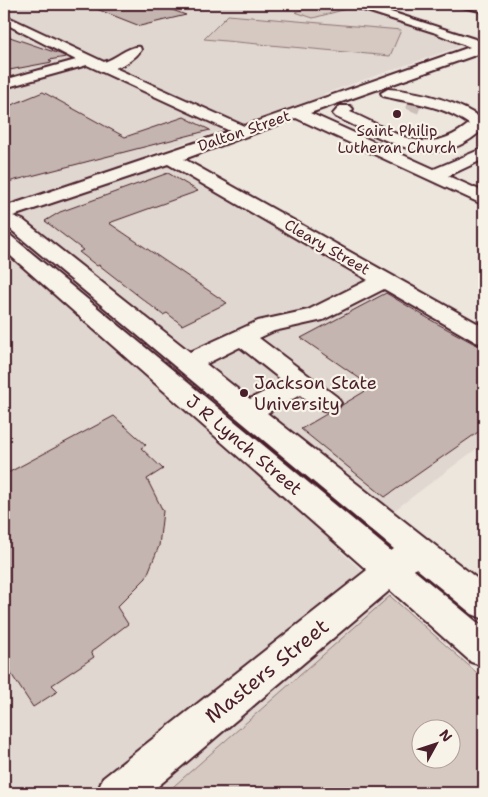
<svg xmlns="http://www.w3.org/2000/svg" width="488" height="797" font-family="'Shantell Sans',sans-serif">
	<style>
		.built { fill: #e0d7d0; fill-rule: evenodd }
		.green { fill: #d5c9c2; stroke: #907476; fill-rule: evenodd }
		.building { fill: #c4b5b0; stroke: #4a1f2b }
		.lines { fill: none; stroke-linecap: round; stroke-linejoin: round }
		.minor-tunnel { stroke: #ccbeb9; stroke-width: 16; stroke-dasharray: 16 8; stroke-linecap: butt }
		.minor-casing { stroke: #4a1f2b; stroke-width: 4 }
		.minor { fill: #f7f3e8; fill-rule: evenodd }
		.poi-dot { fill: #4a1f2b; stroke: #f7f3e8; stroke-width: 2 }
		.labels { text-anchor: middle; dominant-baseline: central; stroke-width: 4.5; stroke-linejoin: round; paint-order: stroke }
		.far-street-label { font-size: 15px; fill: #4a1f2b; stroke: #f7f3e8 }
		.far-poi-label { font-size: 15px; fill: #4a1f2b; stroke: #f7f3e8 }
		.poi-label { font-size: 18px; fill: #4a1f2b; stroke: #f7f3e8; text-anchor: start }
		.street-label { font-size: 18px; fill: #4a1f2b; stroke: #f7f3e8 }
		.near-street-label { font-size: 21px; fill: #4a1f2b; stroke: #f7f3e8 }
	</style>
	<rect width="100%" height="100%" fill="#ece6dd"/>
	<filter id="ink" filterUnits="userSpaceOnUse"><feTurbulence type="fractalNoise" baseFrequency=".02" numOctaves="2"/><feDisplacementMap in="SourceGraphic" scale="10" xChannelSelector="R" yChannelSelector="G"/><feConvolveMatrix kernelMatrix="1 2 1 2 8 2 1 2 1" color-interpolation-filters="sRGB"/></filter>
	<g filter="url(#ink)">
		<!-- built -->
		<path class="built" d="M4,4H342L412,25L464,45L323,94L327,96L149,154L484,344V443L340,551L484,679V793H4ZM420,730H450V760H420Z"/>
		<!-- green -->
		<g class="green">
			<path d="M325,4H337L350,8L313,18L295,12Z"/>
			<path d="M228,15L401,30L390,56L204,39Z"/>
			<path d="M390,596L484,679V793H166ZM420,730H450V760H420Z"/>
		</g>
		<!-- building -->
		<g class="building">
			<path d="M84,4H156L186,15L140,26Z"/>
			<path d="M4,35L60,54L66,57L49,60L52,62L4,71Z"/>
			<path d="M43,92L125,137L184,117L210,130L4,183V108Z"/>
			<path d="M168,173L198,191L109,223L227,303L182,325L167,313L163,315L99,265L97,266L79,252L83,250L45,221L60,212Z"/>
			<path d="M386,293L436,323L475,344L484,346V428L385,497L301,429L330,412L337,411L342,405L372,387L301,338Z"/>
			<path d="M114,416L146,445L141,448L163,469L147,479L163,511L159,546L146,578L117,607L128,624L91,652L94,657L52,685L58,691L33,707L4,663V475Z"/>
		</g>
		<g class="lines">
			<!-- minor-tunnel -->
			<path class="minor-tunnel" d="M409,101L421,106"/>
			<defs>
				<g id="minor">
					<path d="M350,4H366L484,42V52L310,113L434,169L484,148V159L448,176L484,192V205L296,118L184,159L484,327V344L476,342L384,289L323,320L274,331L259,338L337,397L341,403L337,409C321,414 313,405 300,395L267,413L484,584V619L472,614L416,568L414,570L484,628V666L471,662L390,590L150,793H97L103,778L367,570L4,250V234L11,236L391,551L394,549L9,228L4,226V207L230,131L87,65L4,88V80L76,60L4,23V15L104,62C115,59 130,45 140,47L141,50C135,59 126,64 115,68L244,126L470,47L433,32L351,6ZM168,164L368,280L308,310L258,321L190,352L23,220L13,216ZM240,347L284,382L250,399L206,364Z"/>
					<path d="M457,4L484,6V12L459,6Z"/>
					<path d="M388,89C423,92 455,100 484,120V128C434,176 387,139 336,117L333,114L340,106H350L353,109L350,112C395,131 424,160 469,124C440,104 415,104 383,96L381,93Z"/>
				</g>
			</defs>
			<!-- minor casing -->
			<use href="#minor" class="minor-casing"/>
			<!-- minor -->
			<use href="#minor" class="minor"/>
		</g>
	</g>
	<!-- markers -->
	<g class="poi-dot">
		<circle cx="397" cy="114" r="5"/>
		<circle cx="244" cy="393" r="5"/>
	</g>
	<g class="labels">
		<!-- far-street labels -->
		<g class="far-street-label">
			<text transform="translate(244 131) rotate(-19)">Dalton Street</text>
			<text transform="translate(327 247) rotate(30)">Cleary Street</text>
		</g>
		<!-- far-poi labels -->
		<g class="far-poi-label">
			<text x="397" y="131">Saint Philip<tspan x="397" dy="17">Lutheran Church</tspan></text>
		</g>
		<!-- poi labels -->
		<g class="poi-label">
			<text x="254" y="383">Jackson State<tspan x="254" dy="21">University</tspan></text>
		</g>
		<!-- street labels -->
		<g class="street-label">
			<text transform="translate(244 445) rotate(40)">J R Lynch Street</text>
		</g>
		<!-- near-street labels -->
		<g class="near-street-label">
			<text transform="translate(267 671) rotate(-39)">Masters Street</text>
		</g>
	</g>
	<!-- margin -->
	<rect width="488" height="797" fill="none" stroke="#f7f3e8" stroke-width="20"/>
	<rect x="10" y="10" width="468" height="777" fill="none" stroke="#4a1f2b" stroke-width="2" filter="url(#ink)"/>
	<!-- north arrow -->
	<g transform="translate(436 744) rotate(50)"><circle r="24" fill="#f7f3e8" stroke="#b29e9c"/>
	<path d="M0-4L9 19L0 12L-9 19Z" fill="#4a1f2b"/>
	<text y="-8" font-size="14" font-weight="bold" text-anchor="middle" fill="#4a1f2b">N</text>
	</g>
</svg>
